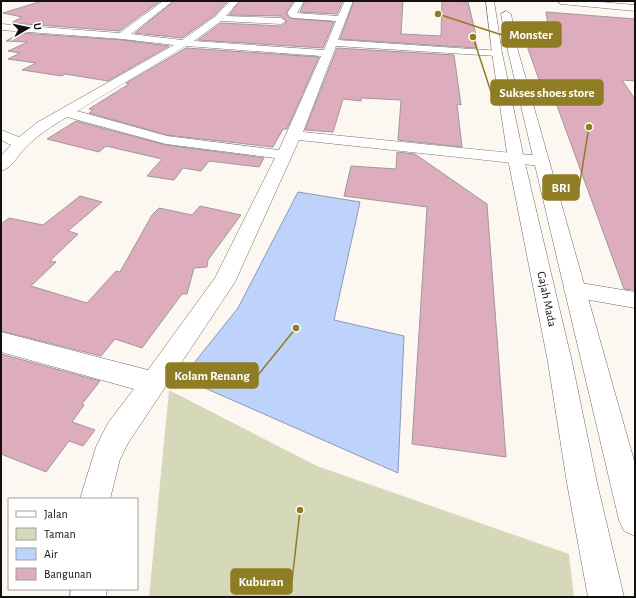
<svg xmlns="http://www.w3.org/2000/svg" width="636" height="598" font-family="'Alegreya Sans',sans-serif">
	<style>
		.green { fill: #d5d9ba }
		.water { fill: #bed3fb; stroke: #8a99b4 }
		.building { fill: #ddacbd; stroke: #a1989b }
		.lines { fill: none; stroke-linecap: round; stroke-linejoin: round }
		.minor-casing { stroke: #706b66; stroke-width: 1 }
		.major-casing { stroke: #706b66; stroke-width: 1 }
		.highway-casing { stroke: #706b66; stroke-width: 1 }
		.minor { fill: #fff; fill-rule: evenodd }
		.major { fill: #fff; fill-rule: evenodd }
		.highway { fill: #fff; fill-rule: evenodd }
		.labels { text-anchor: middle; dominant-baseline: central; stroke-width: 4; stroke-linejoin: round; paint-order: stroke }
		.street-label { font-size: 12px; fill: #12110f; stroke: #fff }
		.leader { fill: none; stroke: #8f7d24; stroke-width: 1.5 }
		.callout-dot { fill: #8f7d24; stroke: #fff; stroke-width: 1.5 }
		.callout { fill: #8f7d24; stroke: #8f7d24; stroke-width: 1.5 }
		.callout-label { font-size: 13px; text-anchor: middle; font-weight: bold; fill: #fff }
	</style>
	<rect width="100%" height="100%" fill="#fcf7f1"/>
	<!-- green -->
	<path class="green" d="M169,390L317,466L569,554L574,597H149Z"/>
	<!-- water -->
	<path class="water" d="M298,192L360,202L334,320L404,336L398,473L182,378L238,308Z"/>
	<!-- building -->
	<g class="building">
		<path d="M42,1H160L120,31L11,23L22,17L3,13Z"/>
		<path d="M174,1H228L215,15L182,38L135,33Z"/>
		<path d="M240,1H294L286,13L290,18L334,22L323,48L198,40L221,23L281,26L287,22L281,16L229,15Z"/>
		<path d="M305,1H343L337,14L300,12Z"/>
		<path d="M354,1H403L401,34L441,36L442,1L468,2L476,35H474L477,48L340,39Z"/>
		<path d="M546,12L635,19V81L622,80L635,99V290L624,289L548,81L539,80L525,40H536L534,35L554,36L548,25Z"/>
		<path d="M20,33L122,40L169,46L108,81L65,74L62,76L22,70L36,63L8,59L20,53L8,51L28,42L6,41Z"/>
		<path d="M186,48L319,57L287,129H283L273,147L167,135L89,113L93,110L89,109L129,84L126,83Z"/>
		<path d="M337,48L454,55L461,105L457,104L462,147L398,140L401,100L361,98V101L343,99L333,132L305,130Z"/>
		<path d="M76,121L166,145L264,158L259,167L209,161L201,171L183,168L174,180L147,176L162,159L106,146L99,152L47,139Z"/>
		<path d="M397,152L415,154L487,204L506,457L412,444L427,207L344,196L351,166L396,169Z"/>
		<path d="M80,196L102,202L68,231L78,234L50,261L56,262L31,286L87,303L116,271L120,272L152,215L159,208L192,215L200,206L241,215L208,260L207,267L194,268L187,294H182L142,348L115,339L101,356L1,331V224L9,218L43,225Z"/>
		<path d="M1,354L100,381L82,404L84,405L72,422L95,430L83,446L69,441L46,472L1,454Z"/>
	</g>
	<g class="lines">
		<defs>
			<g id="minor">
				<path d="M163,1H173L131,34L182,40L216,16L230,1H239L226,16L281,18L286,21L281,24L221,21L194,41L324,50L336,21L293,18L290,17L287,13L296,1H304L297,13L338,16L345,1H353L338,40L501,51L502,53L501,55L497,56L336,46L303,132L541,156L547,158L549,161L547,164L541,166L299,140L235,282L128,443L120,459L110,499H80L96,447L108,423L134,389L1,352V332L148,370L215,278L275,158L166,144L67,117C52,126 38,135 26,147C18,155 12,168 1,171V156L11,145L1,140V130L19,137L38,122L174,45L122,39L1,30V24L120,33ZM186,46L321,56L279,150L167,136L77,111Z"/>
				<path d="M575,282L635,292V308L567,296L564,290L567,284Z"/>
				<path d="M71,589H107L106,597H70Z"/>
			</g>
			<path id="major" d="M557,1H589L635,5V11L561,4Z"/>
			<g id="highway">
				<path d="M486,1H494L502,53L524,159L572,362L597,483L624,597H588L567,483L548,362L508,159L492,53Z"/>
				<path d="M506,11L511,14L518,51L635,464V536L624,531L619,520L508,51L501,14Z"/>
			</g>
		</defs>
		<!-- minor casing -->
		<use href="#minor" class="minor-casing"/>
		<!-- major casing -->
		<use href="#major" class="major-casing"/>
		<!-- highway casing -->
		<use href="#highway" class="highway-casing"/>
		<!-- minor -->
		<use href="#minor" class="minor"/>
		<!-- major -->
		<use href="#major" class="major"/>
		<!-- highway -->
		<use href="#highway" class="highway"/>
	</g>
	<g class="labels">
		<!-- street labels -->
		<g class="street-label">
			<text transform="translate(547 299) rotate(78)">Gajah Mada</text>
		</g>
	</g>
	<!-- callouts -->
	<path class="leader" d="M438 14L502 35M473 37L491 92M589 127L579 188M296 328L258 375M300 510L292 581"/>
	<g class="callout-dot">
		<circle cx="438" cy="14" r="4"/>
		<circle cx="473" cy="37" r="4"/>
		<circle cx="589" cy="127" r="4"/>
		<circle cx="296" cy="328" r="4"/>
		<circle cx="300" cy="510" r="4"/>
	</g>
	<g class="callout">
		<rect x="502" y="22" width="59" height="25" rx="4"/>
		<rect x="491" y="80" width="112" height="25" rx="4"/>
		<rect x="543" y="175" width="36" height="25" rx="4"/>
		<rect x="166" y="363" width="92" height="25" rx="4"/>
		<rect x="231" y="569" width="61" height="25" rx="4"/>
	</g>
	<g class="callout-label">
		<text x="531" y="39">Monster</text>
		<text x="547" y="97">Sukses shoes store</text>
		<text x="561" y="192">BRI</text>
		<text x="212" y="380">Kolam Renang</text>
		<text x="261" y="586">Kuburan</text>
	</g>
	<!-- border -->
	<rect width="636" height="598" fill="none" stroke="#12110f" stroke-width="4"/>
	<!-- legend -->
	<rect x="8" y="498" width="130" height="92" fill="#ffffff" stroke="#a0a09f"/>
	<rect x="16" y="511" width="20" height="6" fill="#ffffff" stroke="#a0a09f"/>
	<text x="44" y="518" font-size="12" fill="#12110f">Jalan</text>
	<rect x="16" y="528" width="20" height="12" fill="#d5d9ba" stroke="#a0a09f"/>
	<text x="44" y="538" font-size="12" fill="#12110f">Taman</text>
	<rect x="16" y="548" width="20" height="12" fill="#bed3fb" stroke="#a0a09f"/>
	<text x="44" y="558" font-size="12" fill="#12110f">Air</text>
	<rect x="16" y="568" width="20" height="12" fill="#ddacbd" stroke="#a0a09f"/>
	<text x="44" y="578" font-size="12" fill="#12110f">Bangunan</text>
	<!-- north arrow -->
	<g transform="translate(28 28) rotate(81)" stroke="#ffffff" stroke-width="3" paint-order="stroke">
	<path d="M0-3L7 15L0 10L-7 15Z" fill="#12110f"/>
	<text y="-6" font-size="11" font-weight="bold" text-anchor="middle" fill="#12110f">U</text>
	</g>
</svg>
